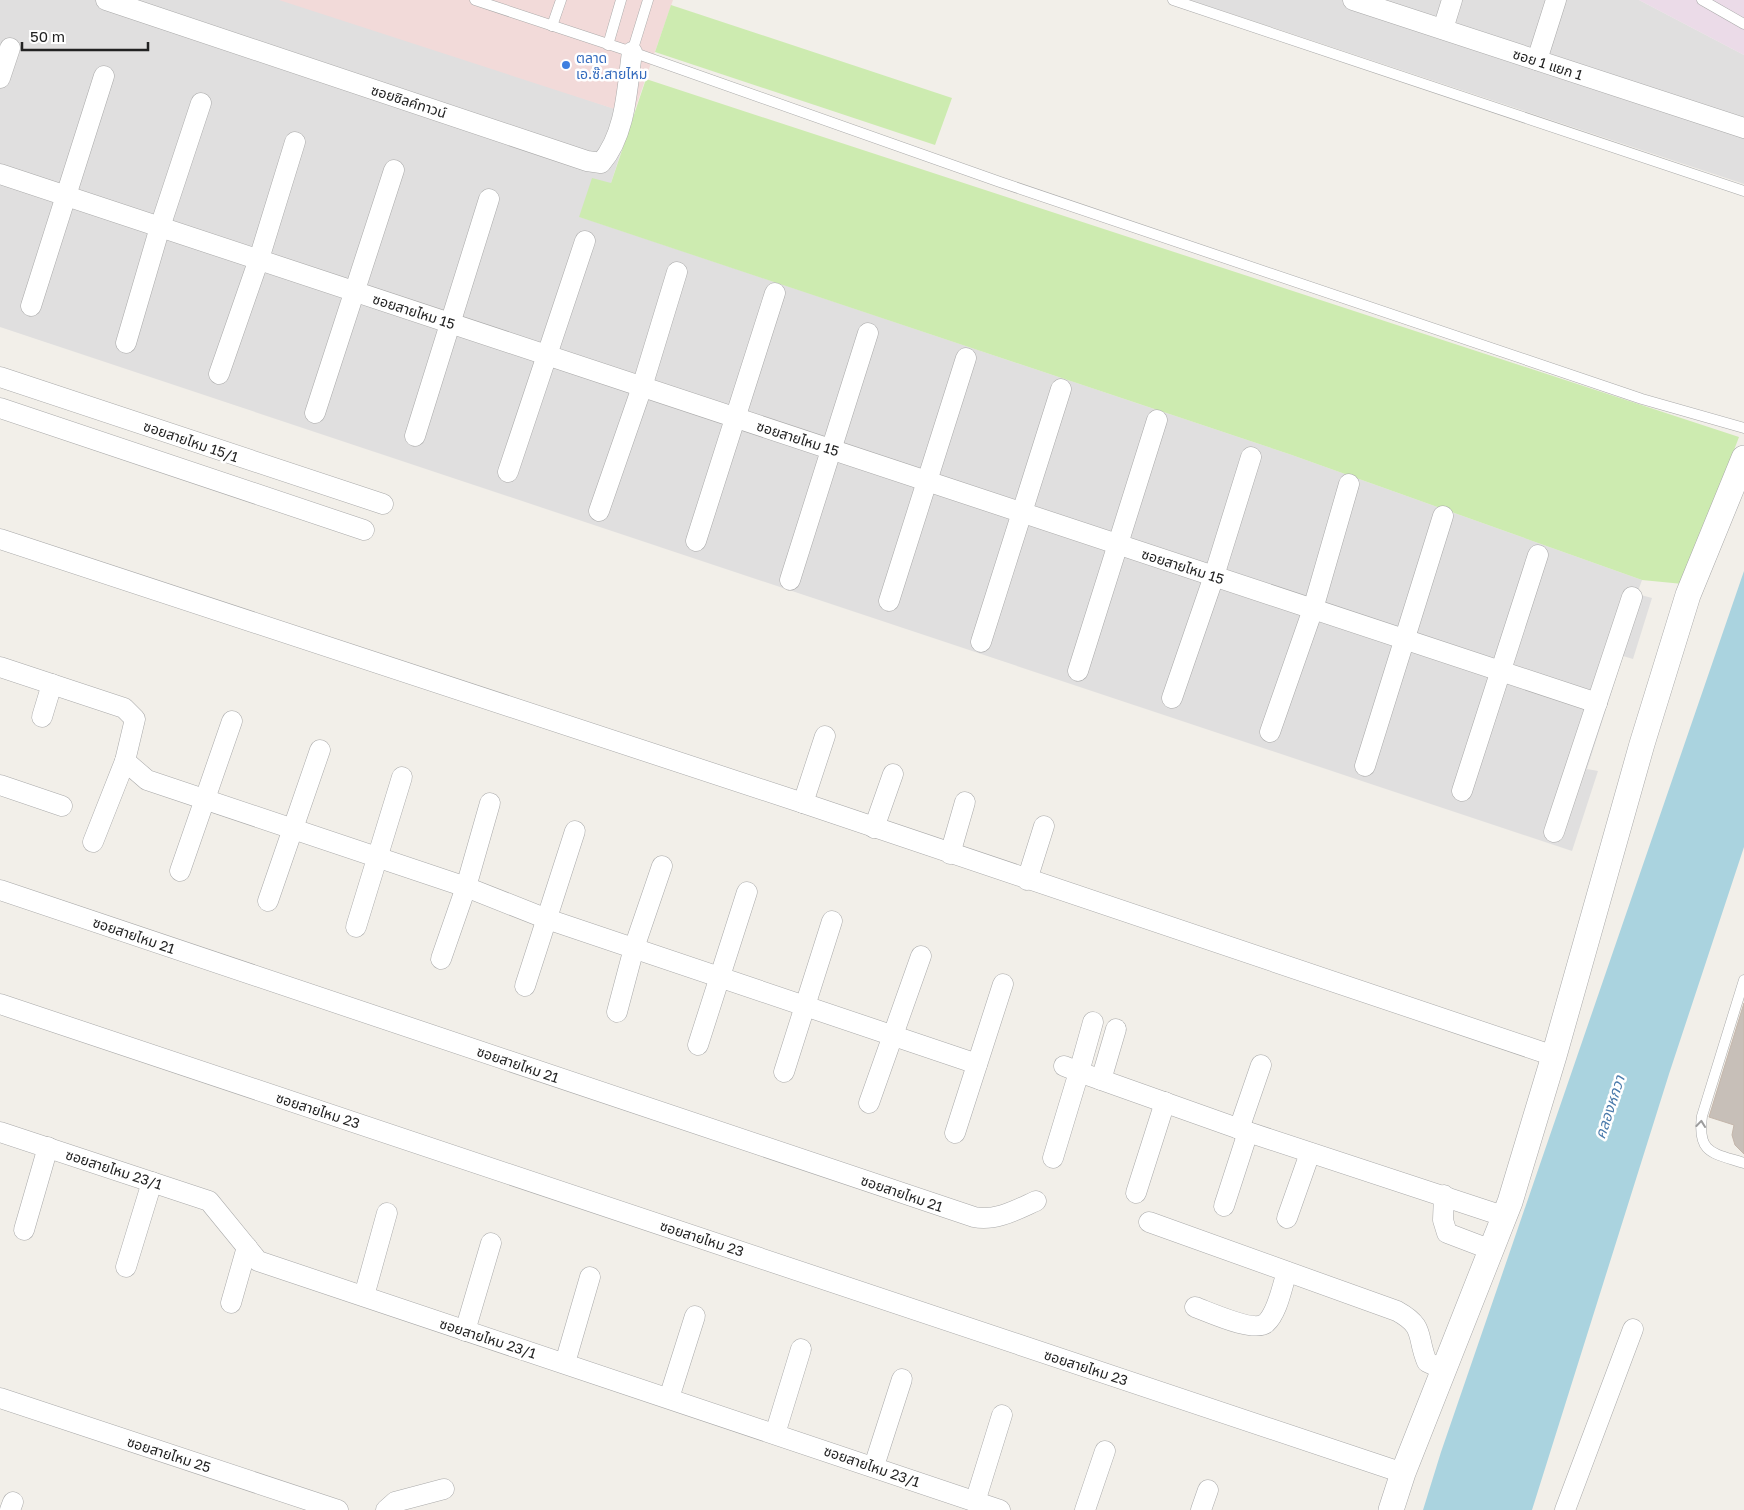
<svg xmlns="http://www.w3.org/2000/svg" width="1744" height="1510" font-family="'Golos Text','Noto Sans Thai',sans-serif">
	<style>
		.residential { fill: #e0dfdf }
		.commercial { fill: #f2dad9 }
		.industrial { fill: #ebdbe8 }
		.grass { fill: #cdebb0 }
		.water { fill: #aad3df }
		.building { fill: #c7bfb8; stroke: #c4b6ab }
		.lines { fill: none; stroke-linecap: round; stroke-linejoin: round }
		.service-casing { stroke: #a9a9a9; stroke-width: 11 }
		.minor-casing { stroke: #a9a9a9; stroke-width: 21 }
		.tertiary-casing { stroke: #a9a9a9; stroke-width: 26 }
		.service { stroke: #fff; stroke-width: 10 }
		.minor { stroke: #fff; stroke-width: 20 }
		.tertiary { stroke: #fff; stroke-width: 25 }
		.oneway { stroke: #9c9c9c }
		.shop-dot { fill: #3f7fe0; stroke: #fff; stroke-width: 2 }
		.labels { text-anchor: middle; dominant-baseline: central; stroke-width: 5; stroke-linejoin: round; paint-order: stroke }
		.shop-label { font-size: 14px; fill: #366cbe; stroke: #fff; text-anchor: start }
		.street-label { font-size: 14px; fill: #222; stroke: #fff }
		.water-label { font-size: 15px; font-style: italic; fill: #4a7aab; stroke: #fff }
	</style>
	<rect width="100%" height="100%" fill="#f2efe9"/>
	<!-- residential -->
	<g class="residential">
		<path d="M0,0H290L633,115L611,183L580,217L1289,454L1642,580L1637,594L1652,598L1633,659L1623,656L1587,769L1598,771L1572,851L0,327Z"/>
		<path d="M1190,0H1639L1744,55V184Z"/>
	</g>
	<!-- commercial -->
	<path class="commercial" d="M279,0H673L633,115Z"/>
	<!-- industrial -->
	<path class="industrial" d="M1639,0H1744V55Z"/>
	<!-- grass -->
	<g class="grass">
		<path d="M671,5L952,98L935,145L655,52Z"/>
		<path d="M646,79L1739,437L1683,584L1642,580L1289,454L579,217L592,178L611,183Z"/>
	</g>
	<!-- water -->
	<path class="water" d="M1744,571V847L1669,1074L1532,1510H1423L1441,1452Z"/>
	<!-- building -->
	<path class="building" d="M1744,1003V1154L1735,1145L1732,1135L1734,1125L1709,1117Z"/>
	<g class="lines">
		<defs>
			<g id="service">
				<path d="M475,0L632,52L1000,182L1642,399L1744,428"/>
				<path d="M1173,0L1744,191"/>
				<path d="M1702,0L1744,24"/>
				<path d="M552,26L561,0"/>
				<path d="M608,45L621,0"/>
				<path d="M632,52L648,0"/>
				<path d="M1744,980L1702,1116C1697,1154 1713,1153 1744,1163"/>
			</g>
			<g id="minor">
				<path d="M106,0L587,161L601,163C626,134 627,89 632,52"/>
				<path d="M1353,0L1744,128"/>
				<path d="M1443,29L1452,0"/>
				<path d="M1537,60L1556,0"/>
				<path d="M0,78L10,48"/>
				<path d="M0,174L1597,703"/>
				<path d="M31,306L104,76"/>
				<path d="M126,343L160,227L201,103"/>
				<path d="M219,374L259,259L295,142"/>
				<path d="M0,377L383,504"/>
				<path d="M0,408L364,530"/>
				<path d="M315,413L394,170"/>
				<path d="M415,436L489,199"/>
				<path d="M508,472L585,241"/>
				<path d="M599,511L642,387L677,272"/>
				<path d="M0,539L803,803L1554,1056"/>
				<path d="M696,541L775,293"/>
				<path d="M790,580L868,333"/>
				<path d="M889,601L966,358"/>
				<path d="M981,642L1061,389"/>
				<path d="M0,667L124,708L135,719L125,761L147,780L466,887L547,919L977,1064"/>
				<path d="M1078,671L1157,420"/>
				<path d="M1172,698L1214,576L1251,457"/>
				<path d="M42,717L52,684"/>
				<path d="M1270,732L1313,609L1349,484"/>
				<path d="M1365,766L1443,516"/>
				<path d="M0,785L62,806"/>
				<path d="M1462,791L1538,555"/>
				<path d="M803,803L825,736"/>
				<path d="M874,828L893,774"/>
				<path d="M1554,832L1632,597"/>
				<path d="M93,842L125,761"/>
				<path d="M950,854L965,802"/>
				<path d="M180,871L232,721"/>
				<path d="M1027,880L1044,826"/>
				<path d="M0,890L974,1217C995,1222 1018,1209 1036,1201"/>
				<path d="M268,901L320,750"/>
				<path d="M356,927L402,777"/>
				<path d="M441,959L466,887L490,803"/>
				<path d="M525,986L575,831"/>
				<path d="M0,1004L1403,1473"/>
				<path d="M617,1012L634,948L662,866"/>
				<path d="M698,1045L747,892"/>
				<path d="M1064,1066L1079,1072L1093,1022"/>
				<path d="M784,1072L832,921"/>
				<path d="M1101,1080L1116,1029"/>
				<path d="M869,1103L921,956"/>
				<path d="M1239,1129L1261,1065"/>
				<path d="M0,1132L209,1201L258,1261L1000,1510"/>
				<path d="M955,1133L1003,984"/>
				<path d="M1053,1158L1079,1072L1248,1132L1503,1216"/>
				<path d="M1136,1193L1165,1102"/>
				<path d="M1444,1195L1443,1220L1447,1233L1489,1249"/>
				<path d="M1224,1206L1248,1132"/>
				<path d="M1287,1218L1310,1153"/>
				<path d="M1149,1222L1397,1311C1426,1327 1416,1336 1427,1362L1444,1370"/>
				<path d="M24,1230L48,1147"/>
				<path d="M126,1267L152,1182"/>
				<path d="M364,1296L387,1213"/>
				<path d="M231,1303L247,1247"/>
				<path d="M1195,1307C1209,1312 1254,1333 1266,1323C1278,1312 1282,1286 1287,1272"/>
				<path d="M465,1331L491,1243"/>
				<path d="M565,1363L590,1277"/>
				<path d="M0,1398L338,1510"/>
				<path d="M669,1398L695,1316"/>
				<path d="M775,1434L801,1349"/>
				<path d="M874,1466L902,1379"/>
				<path d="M975,1502L1002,1415"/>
				<path d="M10,1510L13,1502"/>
				<path d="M386,1510L395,1502L444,1489"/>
				<path d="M1085,1510L1105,1451"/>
				<path d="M1201,1510L1208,1490"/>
				<path d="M1565,1510L1633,1329"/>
			</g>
			<path id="tertiary" d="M1391,1510L1403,1473L1510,1202L1554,1056L1642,744L1688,595L1744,458"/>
		</defs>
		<!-- service casing -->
		<use href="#service" class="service-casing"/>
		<!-- minor casing -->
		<use href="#minor" class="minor-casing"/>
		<!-- tertiary casing -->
		<use href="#tertiary" class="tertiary-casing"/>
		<!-- service -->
		<use href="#service" class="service"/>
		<!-- minor -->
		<use href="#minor" class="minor"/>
		<!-- tertiary -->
		<use href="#tertiary" class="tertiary"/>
	</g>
	<!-- one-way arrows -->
	<defs><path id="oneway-chevron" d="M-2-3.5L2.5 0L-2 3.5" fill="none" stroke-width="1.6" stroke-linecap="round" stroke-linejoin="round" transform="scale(1.25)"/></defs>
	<use class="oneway" href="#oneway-chevron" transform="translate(1701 1124) rotate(-84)"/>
	<!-- markers -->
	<circle class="shop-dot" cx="566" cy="65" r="5"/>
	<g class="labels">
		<!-- shop labels -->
		<g class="shop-label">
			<text x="576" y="57">ตลาด<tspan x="576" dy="16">เอ.ซ๊.สายไหม</tspan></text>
		</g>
		<!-- street labels -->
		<g class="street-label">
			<text transform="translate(1548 64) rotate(18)">ซอย 1 แยก 1</text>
			<text transform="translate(409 101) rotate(18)">ซอยซิลค์ทาวน์</text>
			<text transform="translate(414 311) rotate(18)">ซอยสายไหม 15</text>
			<text transform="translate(798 438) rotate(18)">ซอยสายไหม 15</text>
			<text transform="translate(191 441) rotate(19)">ซอยสายไหม 15/1</text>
			<text transform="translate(1183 566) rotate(18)">ซอยสายไหม 15</text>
			<text transform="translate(134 935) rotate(19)">ซอยสายไหม 21</text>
			<text transform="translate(518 1064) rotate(19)">ซอยสายไหม 21</text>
			<text transform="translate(318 1110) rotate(18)">ซอยสายไหม 23</text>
			<text transform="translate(114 1169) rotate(18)">ซอยสายไหม 23/1</text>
			<text transform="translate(902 1193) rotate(19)">ซอยสายไหม 21</text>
			<text transform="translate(702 1238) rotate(18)">ซอยสายไหม 23</text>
			<text transform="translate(488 1338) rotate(18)">ซอยสายไหม 23/1</text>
			<text transform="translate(1086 1367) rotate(18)">ซอยสายไหม 23</text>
			<text transform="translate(169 1454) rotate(18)">ซอยสายไหม 25</text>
			<text transform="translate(872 1466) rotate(19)">ซอยสายไหม 23/1</text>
		</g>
		<!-- water labels -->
		<g class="water-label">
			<text transform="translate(1609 1107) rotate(-72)">คลองหกวา</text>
		</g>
	</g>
	<!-- scale -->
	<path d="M22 42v8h126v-8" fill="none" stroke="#222222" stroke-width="2.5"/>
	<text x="30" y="42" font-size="15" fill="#222222" stroke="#ffffff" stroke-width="4" paint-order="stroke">50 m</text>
</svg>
